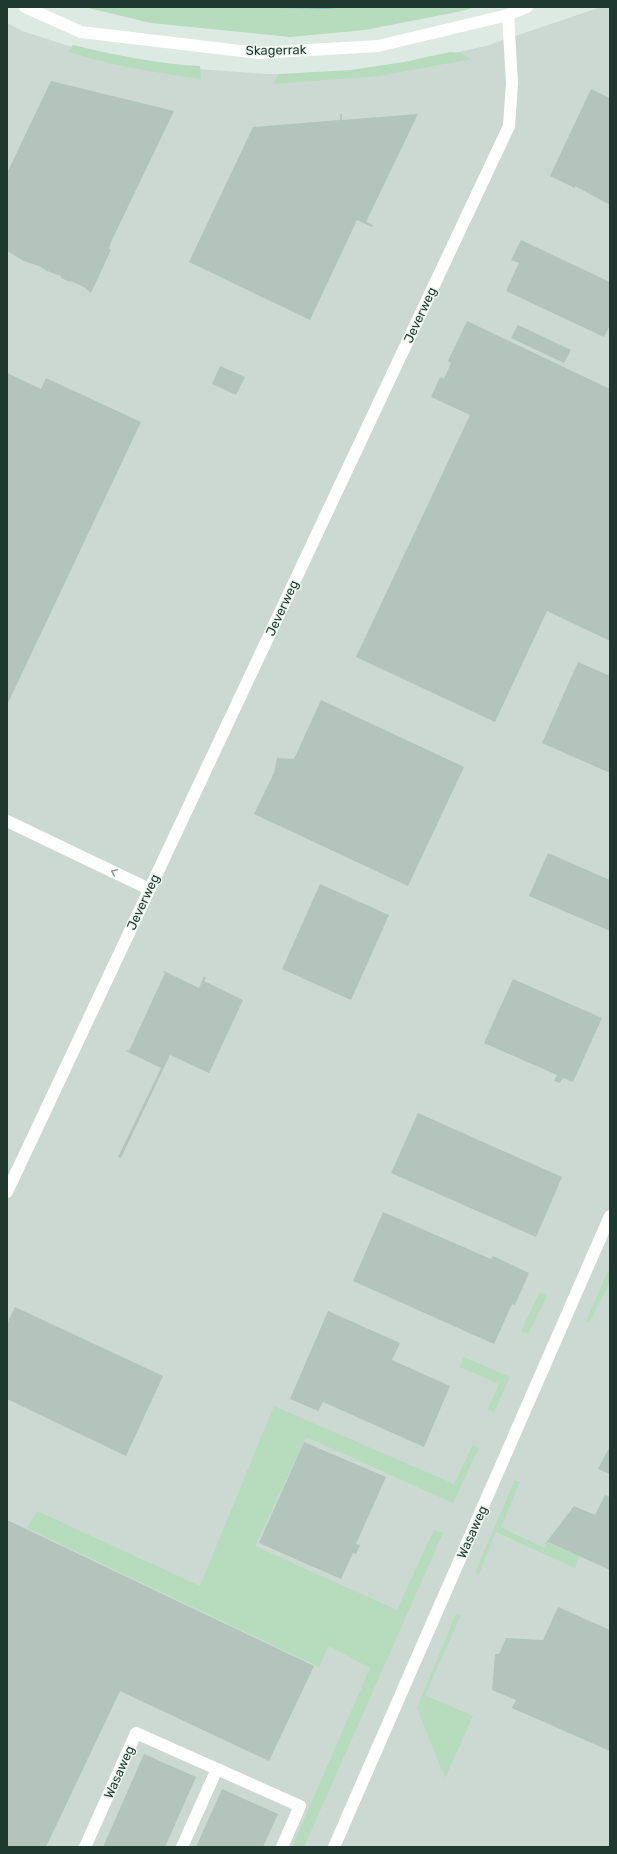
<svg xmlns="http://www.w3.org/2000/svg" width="617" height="1854" font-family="Rubik,sans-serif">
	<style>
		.built { fill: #ccd9d2 }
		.green { fill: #b6dbbd }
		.water { fill: #84c8cf }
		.building { fill: #b3c4bc }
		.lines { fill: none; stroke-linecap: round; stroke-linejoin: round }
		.service { stroke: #fff; stroke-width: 12 }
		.minor { stroke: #fff; stroke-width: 12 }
		.oneway { stroke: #8f9c98 }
		.labels { text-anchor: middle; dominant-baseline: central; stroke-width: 3; stroke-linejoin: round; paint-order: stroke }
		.street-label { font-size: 13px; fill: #1f3830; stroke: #edf6f1 }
	</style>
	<rect width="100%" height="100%" fill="#dde9e3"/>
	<!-- built -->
	<path class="built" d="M601,7H610V1847H7V23L25,32L85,51L157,66L267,74H359L486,46Z"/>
	<!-- green -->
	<g class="green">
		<path d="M84,7H475L462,11L365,30L290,37L151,23Z"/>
		<path d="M73,45C115,55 157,64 200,66L201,79C156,73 112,65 68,52Z"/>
		<path d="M450,52L461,53L471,59L379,76L273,84L279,74L351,70L404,62Z"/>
		<path d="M608,1271L610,1272V1282L589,1323L586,1321Z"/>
		<path d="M540,1292L547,1296L528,1334L521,1331Z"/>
		<path d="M464,1357L510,1377L494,1412L488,1409L499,1384L460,1367Z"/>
		<path d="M274,1406L454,1484L473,1445L479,1448L453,1503L306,1437L255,1546L397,1610L434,1530L443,1533L304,1847H292L370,1668L329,1646L319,1667L27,1528L37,1511L200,1586Z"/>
		<path d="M515,1480L520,1482L501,1527L544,1548L546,1542L579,1556L575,1568L496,1532L479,1574L475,1572Z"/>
		<path d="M456,1614L461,1615L425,1695L473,1716L445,1778L417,1708Z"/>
	</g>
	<!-- water -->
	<path class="water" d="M228,7H344L328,9Z"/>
	<!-- building -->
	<g class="building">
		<path d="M51,81L174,111L111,242L109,249L111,250L91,293L84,287L70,281V282L61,278V276L47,271L39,266L24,261L7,251V173Z"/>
		<path d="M591,89L610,98V205L575,186V188L550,176Z"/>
		<path d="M340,114H342V120L418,114L366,222L373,225L372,227L357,220L310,320L189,262L253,127L340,120Z"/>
		<path d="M521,240L610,282V325L604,337L506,291L519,263L511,260Z"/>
		<path d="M467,321L610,389V641L547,611L495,722L356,657L470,415L431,397L440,377L444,379L451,363L448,361Z"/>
		<path d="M518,325L571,350L564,363L511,338Z"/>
		<path d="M220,366L245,377L236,395L212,384Z"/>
		<path d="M7,373L41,389L46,378L141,422L7,705Z"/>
		<path d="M578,662L610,676V773L542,743Z"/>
		<path d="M321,700L464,767L408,886L254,814L274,773L277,758L294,759Z"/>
		<path d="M548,853L610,880V931L529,896Z"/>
		<path d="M320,884L389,915L351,1000L282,969Z"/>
		<path d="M164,971L199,988L204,976L206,978L204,981L243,1000L209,1073L170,1055L121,1158L118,1157L161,1068L126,1051V1050L129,1051L165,973L163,972Z"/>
		<path d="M513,979L602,1018L573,1082L563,1078L560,1083L554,1081L557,1075L484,1043Z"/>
		<path d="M418,1113L562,1177L536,1237L391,1173Z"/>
		<path d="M383,1212L491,1259L493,1256L529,1273L515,1305L512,1304L494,1344L353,1281Z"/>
		<path d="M15,1307L163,1376L126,1456L7,1399V1324Z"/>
		<path d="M328,1311L400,1343L392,1360L450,1386L424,1447L323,1402L318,1411L290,1399Z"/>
		<path d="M304,1442L386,1477L356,1544L360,1545L356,1554L353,1553L341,1579L259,1543Z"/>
		<path d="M610,1446V1474L598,1469Z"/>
		<path d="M605,1495L610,1497V1570L548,1542L545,1544L574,1506L595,1515Z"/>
		<path d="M7,1520L314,1666L269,1761L120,1691L46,1847H7Z"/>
		<path d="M558,1607L610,1630V1751L512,1708L516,1700L492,1690L495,1654H499L506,1638L543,1640Z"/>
		<path d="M144,1754L196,1777L169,1838L165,1847H103Z"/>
		<path d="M222,1789L278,1814L263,1847H196Z"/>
	</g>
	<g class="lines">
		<!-- service -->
		<g class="service">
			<path d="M7,821L149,889"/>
			<path d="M85,1847L136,1733L300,1806L282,1847"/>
			<path d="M182,1847L217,1769"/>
		</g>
		<!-- minor -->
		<g class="minor">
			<path d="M25,7L81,32L258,53L378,46L508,15L527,7"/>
			<path d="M7,1192L509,126L512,83L508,15"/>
			<path d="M334,1847L610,1216"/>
		</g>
	</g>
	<!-- one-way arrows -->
	<defs><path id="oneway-chevron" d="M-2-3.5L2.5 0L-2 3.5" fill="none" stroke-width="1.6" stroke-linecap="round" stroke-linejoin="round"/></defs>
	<use class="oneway" href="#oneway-chevron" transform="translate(114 872) rotate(-155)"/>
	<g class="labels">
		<!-- street labels -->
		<g class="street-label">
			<text transform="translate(276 50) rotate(-1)">Skagerrak</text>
			<text transform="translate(420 315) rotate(-65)">Jeverweg</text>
			<text transform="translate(282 608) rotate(-65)">Jeverweg</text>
			<text transform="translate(143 902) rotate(-65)">Jeverweg</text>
			<text transform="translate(472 1532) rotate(-66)">Wasaweg</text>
			<text transform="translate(119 1772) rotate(-66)">Wasaweg</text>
		</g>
	</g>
	<!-- border -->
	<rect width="617" height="1854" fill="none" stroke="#1f3830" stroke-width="16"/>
</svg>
